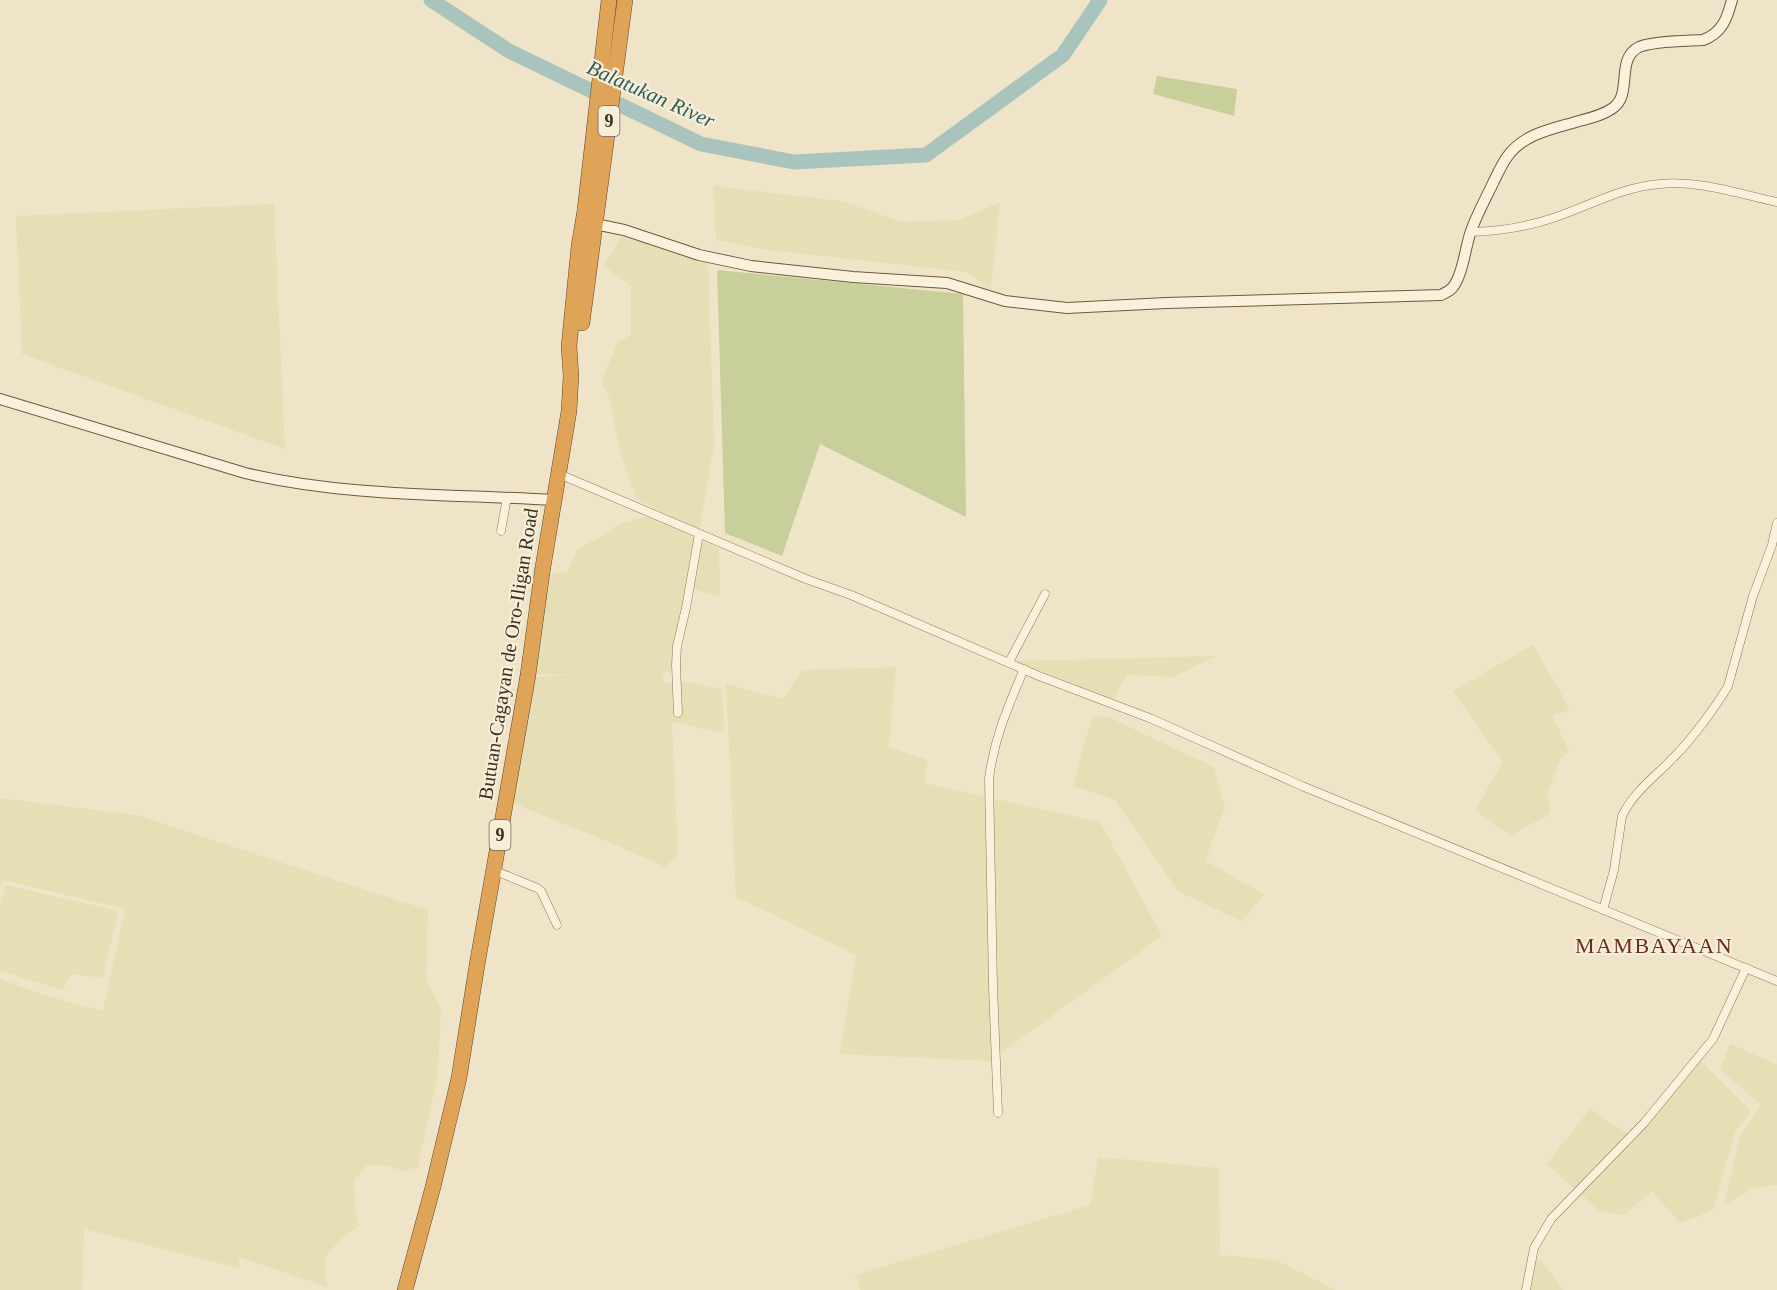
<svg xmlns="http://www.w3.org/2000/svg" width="1777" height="1290" font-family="'Times New Roman',serif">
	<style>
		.farmland { fill: #e6deb5 }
		.green { fill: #c9cf9b }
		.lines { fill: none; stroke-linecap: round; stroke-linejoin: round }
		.river { stroke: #a9c4bc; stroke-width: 15 }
		.street-casing { stroke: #8d765c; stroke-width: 9 }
		.secondary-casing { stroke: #6f573f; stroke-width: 12 }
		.highway-casing { stroke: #5b4430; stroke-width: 16 }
		.street { stroke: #faf1dc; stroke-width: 8 }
		.secondary { stroke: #faf1dc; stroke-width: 10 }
		.highway { stroke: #e0a458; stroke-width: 15 }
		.labels { text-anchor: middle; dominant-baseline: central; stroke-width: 4.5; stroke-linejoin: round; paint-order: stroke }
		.shield { fill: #f7eed8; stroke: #756857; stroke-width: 1.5 }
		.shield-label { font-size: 18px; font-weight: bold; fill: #3d2e20 }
		.street-label { font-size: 20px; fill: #3d2e20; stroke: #f7eed8 }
		.water-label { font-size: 21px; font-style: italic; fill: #2f5d5a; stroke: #f7eed8 }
		.quarter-label { font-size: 22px; letter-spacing: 1.5px; fill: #6b2e1e; stroke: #f7eed8 }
	</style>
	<rect width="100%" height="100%" fill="#f0e4c8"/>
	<!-- farmland -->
	<g class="farmland">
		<path d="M713,186L841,201L903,222L960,220L1000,202L991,290L967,272L768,250L716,240Z"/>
		<path d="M274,204L285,449L22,354L16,216Z"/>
		<path d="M621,237L708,256L714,445L699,532L637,499L621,455L609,397L601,383L617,343L631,335V286L604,266Z"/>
		<path d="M648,516L719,549L720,597L687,587L671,672H664L662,681L670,683L677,680L722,689L724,733L672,722L678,854L665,867L607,841L556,821L512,802L532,677L584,674L528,675L543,574L567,572L578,548L601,537L620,524Z"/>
		<path d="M1533,645L1570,709L1553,716L1569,752L1560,760L1547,794L1551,813L1510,836L1475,810L1503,762L1453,691Z"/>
		<path d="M1217,656L1174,677L1127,675L1113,699L1014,661Z"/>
		<path d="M896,667L889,747L928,760L924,783L1100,822L1162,936L990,1061L840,1054L856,955L736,897L726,684L783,699L802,670Z"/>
		<path d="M1092,716L1108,717L1214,767L1225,807L1205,861L1264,894L1242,921L1179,892L1115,800L1073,786Z"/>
		<path d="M0,798L136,815L428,910L426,979L441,1009L438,1074L418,1167L404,1171L382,1165L366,1166L354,1180L355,1210L359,1225L342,1238L325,1257L327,1287L239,1257V1268L84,1229L82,1290H0V979L40,994L103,1011L125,909L3,880L0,888Z"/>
		<path d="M6,885L119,911L102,978L71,974L63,990L0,971V905Z"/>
		<path d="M1730,1044L1777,1064V1185L1753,1188L1724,1205L1740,1135L1745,1130L1761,1105L1720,1069Z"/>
		<path d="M1695,1055L1751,1111L1735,1132L1713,1210L1680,1223L1652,1191L1624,1215L1601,1212L1547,1164L1590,1109L1631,1136Z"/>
		<path d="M1098,1157L1219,1168L1220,1255L1276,1260L1336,1290H860L855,1275L1090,1205Z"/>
		<path d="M1527,1256L1542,1262L1563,1290H1521Z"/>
	</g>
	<!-- green -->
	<g class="green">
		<path d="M1157,76L1237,89L1234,116L1153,94Z"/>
		<path d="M717,270L963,294L966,517L820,444L782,556L725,533Z"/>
	</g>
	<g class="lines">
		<!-- river -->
		<path class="river" d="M431,0L509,51L701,144L794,162L926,155L1063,55L1100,0"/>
		<defs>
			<g id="street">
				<path d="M1471,232C1500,231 1528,227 1556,217C1591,205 1622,187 1660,184C1700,180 1738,194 1777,202"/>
				<path d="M559,474L806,579L851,595L1039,676L1152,719L1302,786L1777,981"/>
				<path d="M501,531L507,497"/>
				<path d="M1009,662L1045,594"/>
				<path d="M678,713L676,665L677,646L686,608L699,534"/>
				<path d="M493,870L537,888L541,891L557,925"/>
				<path d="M1603,910L1614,870L1622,816C1634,791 1656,776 1674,757C1692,739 1715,708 1728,686L1753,596L1772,545L1777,523"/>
				<path d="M998,1113L993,987L989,779C994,738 1008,707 1024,669"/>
				<path d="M1526,1290L1534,1248L1551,1219L1644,1123L1713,1039L1746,968"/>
			</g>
			<g id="secondary">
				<path d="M595,224L624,230L699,255L751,266L853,277L947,283L1005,301L1067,308L1166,303L1441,295C1447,292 1452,290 1455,284C1464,270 1465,247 1471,231C1477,214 1486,198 1494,181C1498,173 1502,164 1507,157C1524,133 1553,129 1579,121C1591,118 1603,115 1613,108C1633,94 1615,59 1639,47C1653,41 1686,41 1703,40C1722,33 1727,19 1732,0"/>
				<path d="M0,399L245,473C346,497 452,494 554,500"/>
			</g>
			<g id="highway">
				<path d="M582,323L625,0"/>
				<path d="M405,1290L433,1187L459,1078L477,965L528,675L542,573L569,411L571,376L569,346L579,246L585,210L609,0"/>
			</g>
		</defs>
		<!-- street casing -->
		<use href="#street" class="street-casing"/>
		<!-- secondary casing -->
		<use href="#secondary" class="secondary-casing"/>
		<!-- highway casing -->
		<use href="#highway" class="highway-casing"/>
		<!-- street -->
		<use href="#street" class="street"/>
		<!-- secondary -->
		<use href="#secondary" class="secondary"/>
		<!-- highway -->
		<use href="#highway" class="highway"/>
	</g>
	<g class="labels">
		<!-- shield labels -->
		<g class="shield">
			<rect x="598.5" y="106" width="21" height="30" rx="4.5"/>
			<rect x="489.5" y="820" width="21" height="30" rx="4.5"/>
		</g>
		<g class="shield-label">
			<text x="609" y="121">9</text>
			<text x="500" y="835">9</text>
		</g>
		<!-- street labels -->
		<g class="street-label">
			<text transform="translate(508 654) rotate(-81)">Butuan-Cagayan de Oro-Iligan Road</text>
		</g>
		<!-- water labels -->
		<g class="water-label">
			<text transform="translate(651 94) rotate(24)">Balatukan River</text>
		</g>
		<!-- quarter labels -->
		<g class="quarter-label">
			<text x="1654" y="945">MAMBAYAAN</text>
		</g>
	</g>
</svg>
